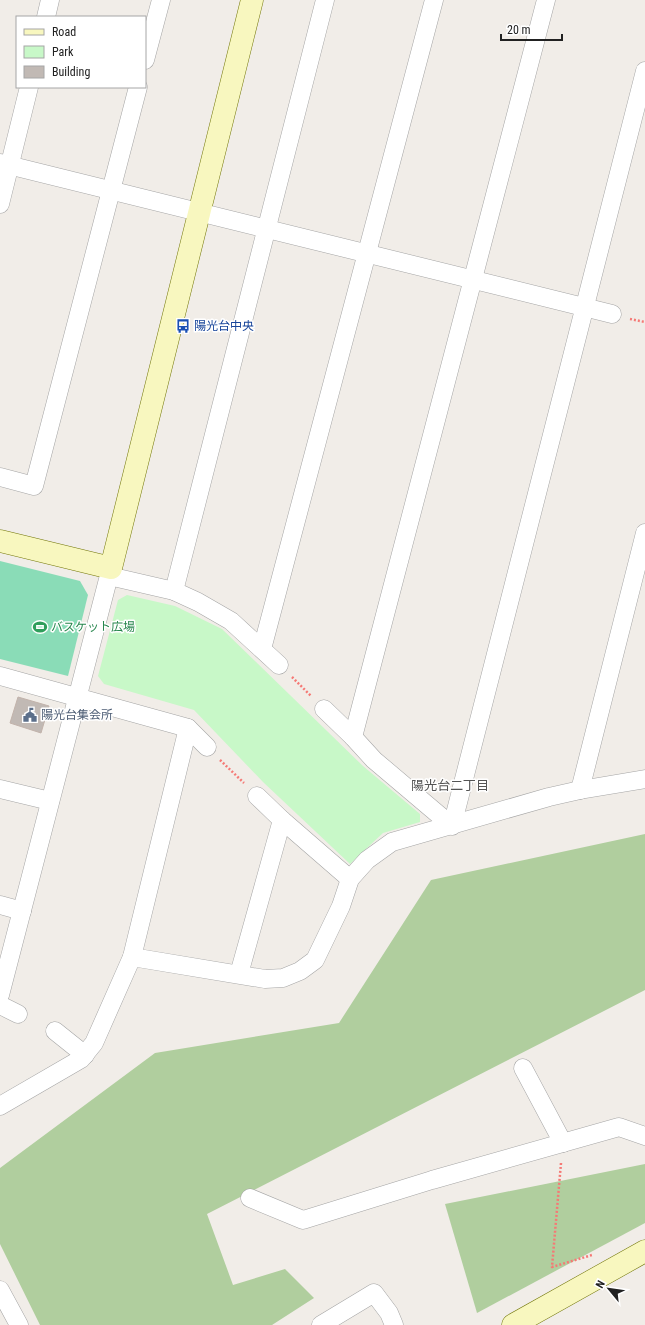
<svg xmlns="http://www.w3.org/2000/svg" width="645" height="1325" font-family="'Roboto Condensed','Noto Sans JP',sans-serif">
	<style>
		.forest { fill: #b0ce9e }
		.park { fill: #c8f8c8 }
		.pitch { fill: #8adcb7 }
		.building { fill: #c1b9b4; stroke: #c2b3ab }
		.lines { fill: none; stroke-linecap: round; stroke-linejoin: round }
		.street-casing { stroke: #a5a5a5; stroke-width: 19 }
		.secondary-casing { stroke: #727609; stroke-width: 23 }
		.path { stroke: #f57975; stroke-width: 2.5; stroke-dasharray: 2 2; stroke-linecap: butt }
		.street { stroke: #fff; stroke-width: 18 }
		.secondary { stroke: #f8f7bf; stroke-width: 22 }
		.labels { text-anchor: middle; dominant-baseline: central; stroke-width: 3; stroke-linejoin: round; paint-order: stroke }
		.transit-label { font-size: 12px; fill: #164399; stroke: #fff; text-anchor: start }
		.leisure-label { font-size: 12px; fill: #27864d; stroke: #fff; text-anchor: start }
		.service-label { font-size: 12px; fill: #4e5e75; stroke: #fff; text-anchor: start }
		.neighbourhood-label { font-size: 13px; fill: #545454; stroke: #fff }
	</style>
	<rect width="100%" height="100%" fill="#f1ede8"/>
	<!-- forest -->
	<g class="forest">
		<path d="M645,834V990L207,1214L233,1285L285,1269L314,1298L272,1325H40L0,1244V1168L155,1053L339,1023L431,880Z"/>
		<path d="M645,1164V1223L477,1313L445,1204Z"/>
	</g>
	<!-- park -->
	<path class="park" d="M127,595L175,606L222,629L363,766L420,814V822L383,833L350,864L263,782L194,710L104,684L98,676L118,600Z"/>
	<!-- pitch -->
	<path class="pitch" d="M0,561L80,581L88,595L68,676L0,659Z"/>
	<!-- building -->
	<path class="building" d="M18,697L49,706L41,733L10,723Z"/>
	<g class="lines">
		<defs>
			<g id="street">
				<path d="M546,0L353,737L374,760L452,826L645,71"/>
				<path d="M46,17L50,0"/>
				<path d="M145,60L161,0"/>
				<path d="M0,163L612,314"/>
				<path d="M0,204L29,87"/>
				<path d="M0,477L34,486L138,87"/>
				<path d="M109,576L174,591L198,602L231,621L279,665"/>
				<path d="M174,591L325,0"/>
				<path d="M262,649L434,0"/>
				<path d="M0,676L188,728L132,957"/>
				<path d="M324,709L353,737"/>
				<path d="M188,728L207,747"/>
				<path d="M0,789L50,801"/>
				<path d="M580,790L645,533"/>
				<path d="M257,796L282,820"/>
				<path d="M0,905L22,911"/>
				<path d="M239,974L282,820L350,879"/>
				<path d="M0,995L111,568"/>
				<path d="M0,1005L18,1014"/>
				<path d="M55,1031L85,1055"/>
				<path d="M523,1068L563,1143"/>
				<path d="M0,1106L81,1059L94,1043L132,957L265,979L283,978L300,971L315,960L341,906L350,879L367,860L392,842L549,797L580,790L645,779"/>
				<path d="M250,1198L303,1220L432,1180L619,1127L645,1136"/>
				<path d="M0,1290L19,1325"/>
				<path d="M321,1325L374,1293L389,1313L394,1325"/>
			</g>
			<g id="secondary">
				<path d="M0,541L111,568L252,0"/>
				<path d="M513,1325L645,1251"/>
			</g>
		</defs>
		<!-- street casing -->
		<use href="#street" class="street-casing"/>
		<!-- secondary casing -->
		<use href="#secondary" class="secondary-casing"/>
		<!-- path -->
		<g class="path">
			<path d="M630,319L645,322"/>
			<path d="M292,677L311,696"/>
			<path d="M220,760L244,783"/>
			<path d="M561,1163L552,1267L592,1255V1256"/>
		</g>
		<!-- street -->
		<use href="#street" class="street"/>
		<!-- secondary -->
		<use href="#secondary" class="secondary"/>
	</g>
	<!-- icons -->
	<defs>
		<symbol id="bus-bare" viewBox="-9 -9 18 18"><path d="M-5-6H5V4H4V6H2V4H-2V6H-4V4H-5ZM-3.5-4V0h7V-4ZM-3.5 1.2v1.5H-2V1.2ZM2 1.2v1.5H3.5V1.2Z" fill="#1a4fb4" stroke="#fff" stroke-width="2.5" paint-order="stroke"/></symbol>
		<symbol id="stadium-bare" viewBox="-9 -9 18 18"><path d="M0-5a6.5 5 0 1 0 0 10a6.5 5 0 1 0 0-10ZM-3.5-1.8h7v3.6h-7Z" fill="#2e9e5b" stroke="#fff" stroke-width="2.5" paint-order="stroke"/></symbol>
		<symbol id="civic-bare" viewBox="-9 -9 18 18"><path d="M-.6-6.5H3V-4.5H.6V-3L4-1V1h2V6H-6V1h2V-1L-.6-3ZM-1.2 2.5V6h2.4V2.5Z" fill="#5c6f8a" stroke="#fff" stroke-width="2.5" paint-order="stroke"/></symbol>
	</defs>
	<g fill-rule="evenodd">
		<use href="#bus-bare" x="173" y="316" width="20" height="20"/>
		<use href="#stadium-bare" x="30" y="617" width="20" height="20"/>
		<use href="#civic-bare" x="20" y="705" width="20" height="20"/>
	</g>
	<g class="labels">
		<!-- transit labels -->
		<g class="transit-label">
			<text x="194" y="326">陽光台中央</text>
		</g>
		<!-- leisure labels -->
		<g class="leisure-label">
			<text x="51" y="627">バスケット広場</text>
		</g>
		<!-- service labels -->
		<g class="service-label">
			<text x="41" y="715">陽光台集会所</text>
		</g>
		<!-- neighbourhood labels -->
		<g class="neighbourhood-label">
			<text x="450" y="785">陽光台二丁目</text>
		</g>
	</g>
	<!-- legend -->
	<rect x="16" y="16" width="130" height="72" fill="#ffffff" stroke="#a6a6a6"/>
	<rect x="24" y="29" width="20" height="6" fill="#f8f7bf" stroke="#a6a6a6"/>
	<text x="52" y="36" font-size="12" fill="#212121">Road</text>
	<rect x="24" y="46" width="20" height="12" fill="#c8f8c8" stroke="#a6a6a6"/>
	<text x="52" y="56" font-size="12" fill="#212121">Park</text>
	<rect x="24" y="66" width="20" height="12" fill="#c1b9b4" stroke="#a6a6a6"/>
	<text x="52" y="76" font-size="12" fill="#212121">Building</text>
	<!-- north arrow -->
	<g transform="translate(609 1289) rotate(299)" stroke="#ffffff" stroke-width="3" paint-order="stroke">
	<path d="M0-3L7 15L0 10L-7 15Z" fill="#212121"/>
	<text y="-6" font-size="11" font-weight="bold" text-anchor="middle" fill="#212121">N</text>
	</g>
	<!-- scale -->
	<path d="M501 34v6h61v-6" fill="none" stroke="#212121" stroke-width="2"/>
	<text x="507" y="34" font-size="12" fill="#212121" stroke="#ffffff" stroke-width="3" paint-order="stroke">20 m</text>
</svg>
